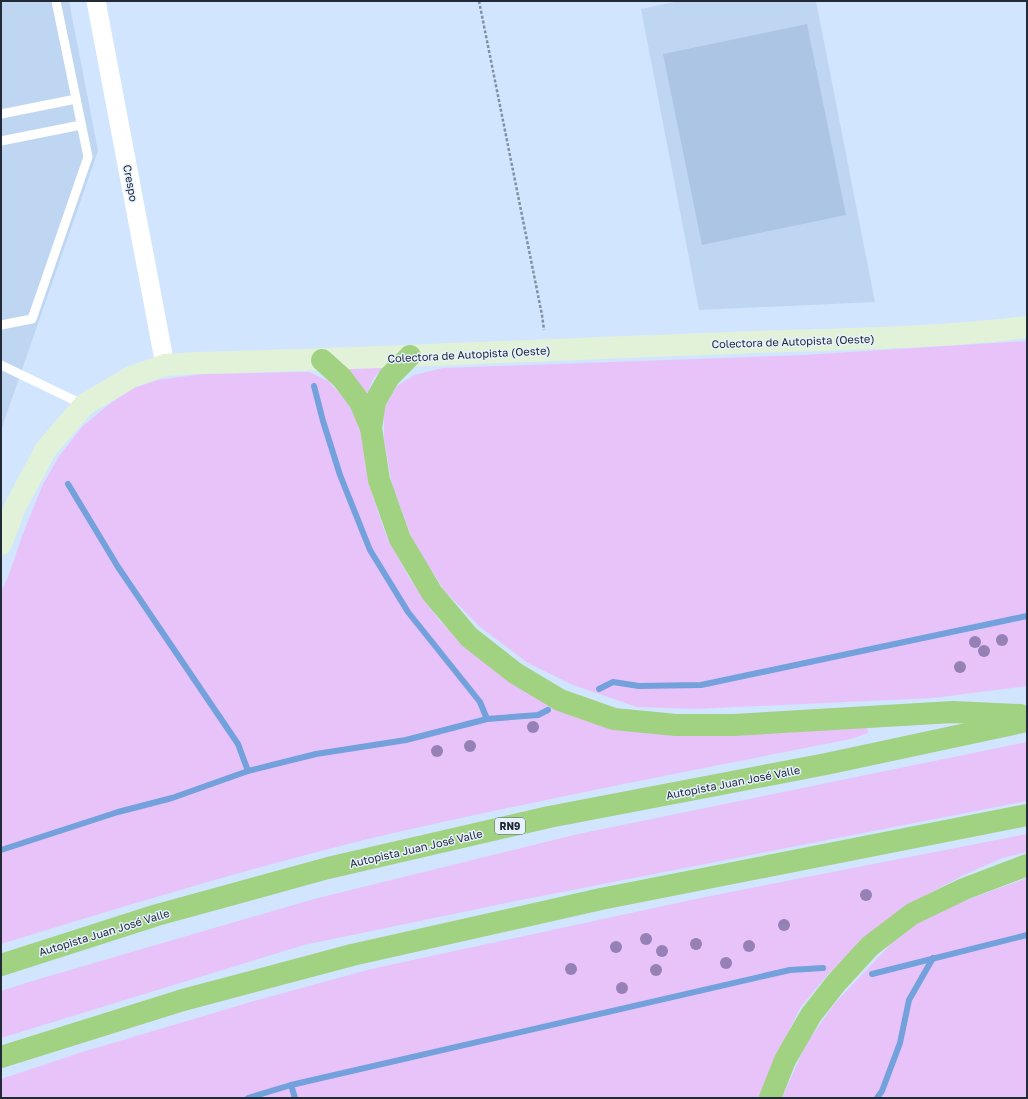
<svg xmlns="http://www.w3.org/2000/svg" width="1028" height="1099" font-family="'Golos Text',sans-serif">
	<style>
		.built { fill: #bfd6f3 }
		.green { fill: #e8c3fa }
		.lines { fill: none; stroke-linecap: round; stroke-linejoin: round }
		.stream { stroke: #73a1db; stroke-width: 6 }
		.building { fill: #adc5e4 }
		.path { stroke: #8190a3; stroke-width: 2.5; stroke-dasharray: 3 2; stroke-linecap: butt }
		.lane { stroke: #fff; stroke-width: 9 }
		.street { stroke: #fff; stroke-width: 19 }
		.secondary { stroke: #e2f2d9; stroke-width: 22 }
		.highway { stroke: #a0d281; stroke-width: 22 }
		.tree { fill: #9581b5 }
		.labels { text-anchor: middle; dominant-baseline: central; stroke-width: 3; stroke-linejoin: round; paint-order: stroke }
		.shield { fill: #e7f1fe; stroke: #5c6672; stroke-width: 1 }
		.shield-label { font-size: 10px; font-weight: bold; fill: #212a36 }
		.street-label { font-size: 11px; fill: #212a36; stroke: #e7f1fe }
	</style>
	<rect width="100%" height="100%" fill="#d1e5fe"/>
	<!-- built -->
	<g class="built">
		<path d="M1,1H69L98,151L1,430Z"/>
		<path d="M680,1H816L875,302L699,310L641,9Z"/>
	</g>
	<!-- green -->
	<g class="green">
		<path d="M1027,341V686L933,698L695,709L637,707L573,685L528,663L479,626L444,590L413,541L392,484L384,439V409L397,386L414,375L443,368L803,355Z"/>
		<path d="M379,365L382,368L373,379L368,392L365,393L345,368Z"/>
		<path d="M309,372L328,381L346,400L357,419L363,436L371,491L386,535L410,579L439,620L463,645L571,714L867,725L868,733L851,739C700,769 548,798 398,832C264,863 133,904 1,944V592L8,577L24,531L43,484L60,455L82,427L108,405L134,388L158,380L203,374Z"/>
		<path d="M1027,742V801L521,900L304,945L1,1038V991L39,979L314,899L578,834Z"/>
		<path d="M1027,834V852L1002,858L962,876L909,904L872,932L829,973L800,1008L774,1062L760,1098H1V1079L79,1053L254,1001L371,969L705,897Z"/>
		<path d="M1027,878V1098H782L806,1044L835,1003L892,943L917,924L956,904Z"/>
	</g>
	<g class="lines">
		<!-- stream -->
		<g class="stream">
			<path d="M314,386L323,421L340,475L370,550L408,612L480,702L487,719"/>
			<path d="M68,484L118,567L238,744L248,771"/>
			<path d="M599,689L613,682L639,686L701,685L1027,616"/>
			<path d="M1,850L118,812L172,798L248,771L316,754L406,740L487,719L538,715L548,710"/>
			<path d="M872,974L1027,935"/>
			<path d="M291,1085L295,1098"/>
			<path d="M248,1098L291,1085L790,970L823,968"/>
			<path d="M877,1098L882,1091L900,1043L909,1000L933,958"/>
		</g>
	</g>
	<!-- building -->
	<path class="building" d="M807,24L846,215L702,245L663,54Z"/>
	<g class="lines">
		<!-- path -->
		<path class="path" d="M479,1L542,315L544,330"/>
		<!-- lane -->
		<g class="lane">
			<path d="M1,114L76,99"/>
			<path d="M1,141L81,125"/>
			<path d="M1,325L32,319L88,157L56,1"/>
			<path d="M1,365L84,405"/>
		</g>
		<!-- street -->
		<path class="street" d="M96,1L165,365"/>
		<!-- secondary -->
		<path class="secondary" d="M1,544L15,507L46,449L84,405L131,377L165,365L197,363C367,359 536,350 706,344C813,339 921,340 1027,327"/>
		<!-- highway -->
		<g class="highway">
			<path d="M322,360L342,378L360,402L371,428L379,480L400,539L432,593L469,637L515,673L560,700L614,719L676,725H733L953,712L1020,715"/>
			<path d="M371,428L375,402L389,377L410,356"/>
			<path d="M1,965L157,915L328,868L549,817L826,764L1027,721"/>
			<path d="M1,1057L183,1000L352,955L601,899L1027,815"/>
			<path d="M770,1098L785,1060L811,1015L836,983L870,946L912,914L964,889L1027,865"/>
		</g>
	</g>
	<!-- trees -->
	<g class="tree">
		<circle cx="1002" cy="640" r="6"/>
		<circle cx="975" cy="642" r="6"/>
		<circle cx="984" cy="651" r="6"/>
		<circle cx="960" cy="667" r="6"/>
		<circle cx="533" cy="727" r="6"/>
		<circle cx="470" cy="746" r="6"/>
		<circle cx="437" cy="751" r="6"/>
		<circle cx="866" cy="895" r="6"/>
		<circle cx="784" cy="925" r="6"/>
		<circle cx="646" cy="939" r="6"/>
		<circle cx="696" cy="944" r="6"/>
		<circle cx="749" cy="946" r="6"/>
		<circle cx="616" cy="947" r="6"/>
		<circle cx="662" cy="951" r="6"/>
		<circle cx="726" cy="963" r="6"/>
		<circle cx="571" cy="969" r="6"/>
		<circle cx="656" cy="970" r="6"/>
		<circle cx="622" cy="988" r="6"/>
	</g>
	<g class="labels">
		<!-- shield labels -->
		<rect class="shield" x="495" y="818" width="30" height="16" rx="3"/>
		<g class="shield-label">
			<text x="510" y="826">RN9</text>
		</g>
		<!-- street labels -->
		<g class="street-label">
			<text transform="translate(131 183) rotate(79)">Crespo</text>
			<text transform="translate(793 341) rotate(-2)">Colectora de Autopista (Oeste)</text>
			<text transform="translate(469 354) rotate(-3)">Colectora de Autopista (Oeste)</text>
			<text transform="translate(733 782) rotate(-11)">Autopista Juan José Valle</text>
			<text transform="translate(416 848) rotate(-13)">Autopista Juan José Valle</text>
			<text transform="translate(104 932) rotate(-17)">Autopista Juan José Valle</text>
		</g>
	</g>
	<!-- border -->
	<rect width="1028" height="1099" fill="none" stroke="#212a36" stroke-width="4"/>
</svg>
